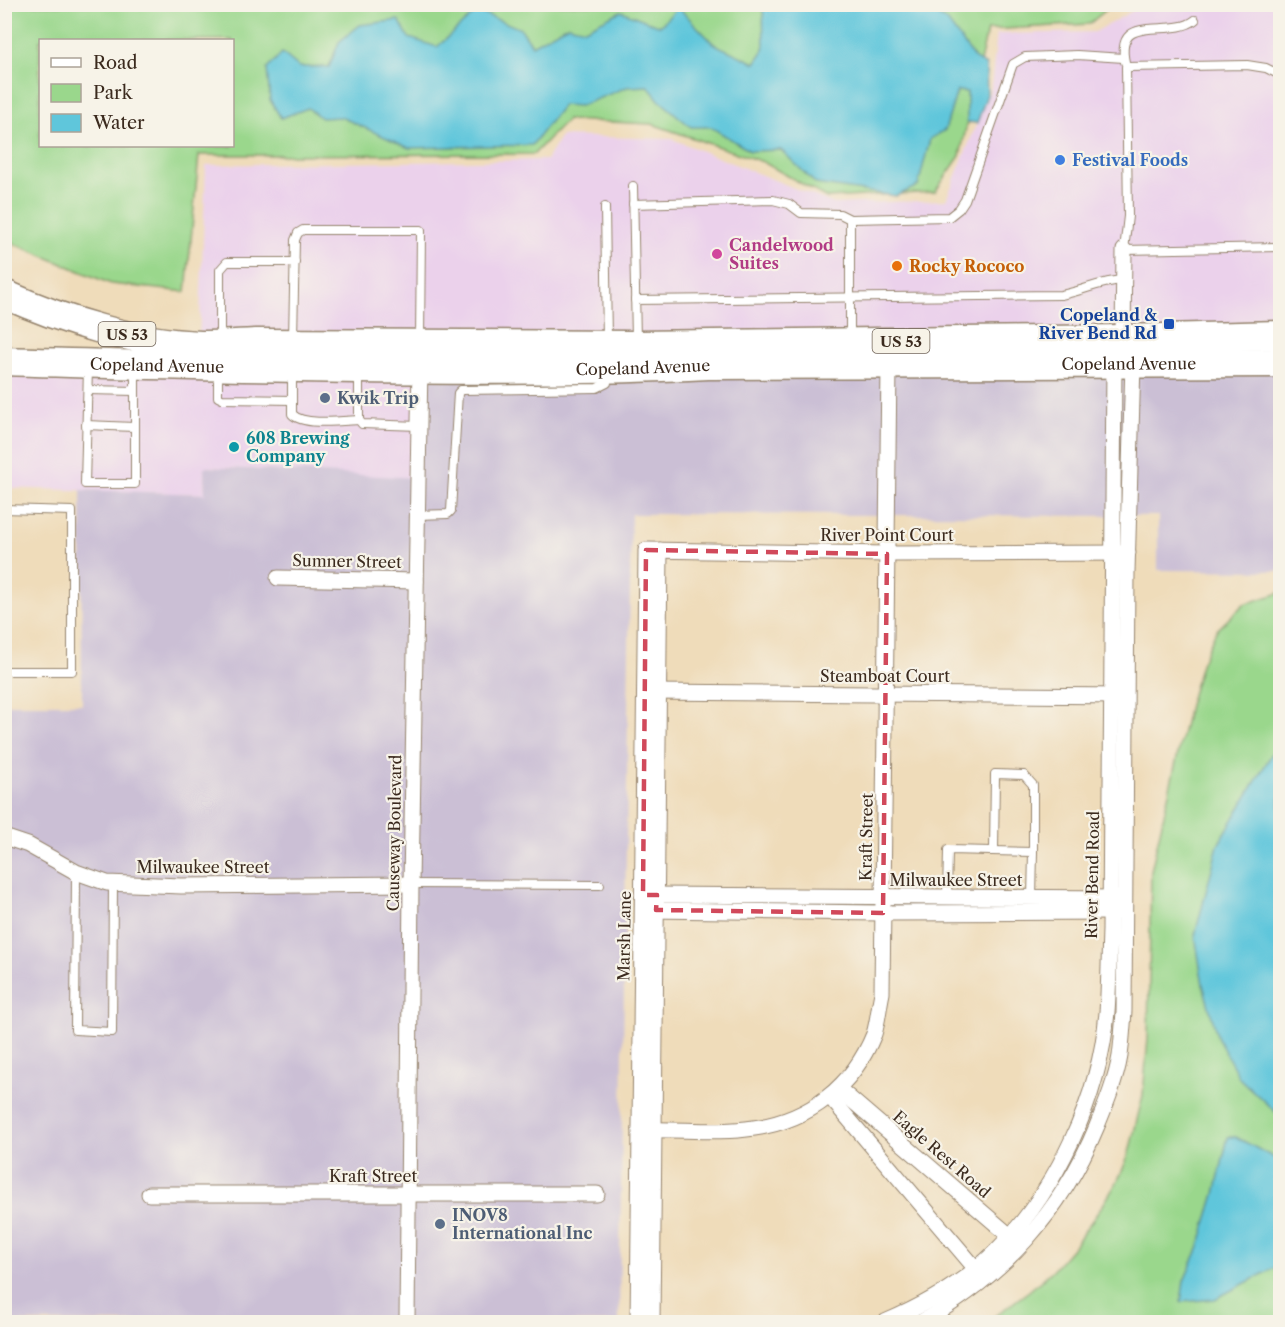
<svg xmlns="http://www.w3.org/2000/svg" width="1285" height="1327" font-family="'Libre Caslon Text',serif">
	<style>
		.built { fill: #ebd1eb }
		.industrial { fill: #cbbfd5 }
		.green { fill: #9ad78c; stroke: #6a8055; stroke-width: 1.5; fill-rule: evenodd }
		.water { fill: #5fc6db; stroke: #4d787c; stroke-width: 1.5 }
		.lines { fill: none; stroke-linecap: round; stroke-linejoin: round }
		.lane-casing { stroke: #95836c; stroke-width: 10 }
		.street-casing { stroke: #95836c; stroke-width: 17 }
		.highway-casing { stroke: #95836c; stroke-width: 31 }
		.lane { stroke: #fff; stroke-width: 8 }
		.street { stroke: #fff; stroke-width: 15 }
		.highway { stroke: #fff; stroke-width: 28 }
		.marked { fill: none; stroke: #d1495b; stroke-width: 4.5; stroke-dasharray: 12 8; stroke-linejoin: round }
		.shop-dot { fill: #3f7fe0; stroke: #f7f3e8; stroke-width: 2 }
		.hotel-dot { fill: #d1479c; stroke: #f7f3e8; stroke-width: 2 }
		.food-dot { fill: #e8710a; stroke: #f7f3e8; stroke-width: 2 }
		.transit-dot { fill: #1a4fb4; stroke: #f7f3e8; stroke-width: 2 }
		.service-dot { fill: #5c6f8a; stroke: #f7f3e8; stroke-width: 2 }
		.culture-dot { fill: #0f9aa8; stroke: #f7f3e8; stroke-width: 2 }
		.labels { text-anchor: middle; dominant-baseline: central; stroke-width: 4.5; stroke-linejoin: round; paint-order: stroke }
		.shield { fill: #f7f3e8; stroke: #73665b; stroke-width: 1.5 }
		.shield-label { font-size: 15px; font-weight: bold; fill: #3b2a1e }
		.shop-label { font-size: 16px; font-weight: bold; fill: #366cbe; stroke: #f7f3e8; text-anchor: start }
		.hotel-label { font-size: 16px; font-weight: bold; fill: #b23c85; stroke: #f7f3e8; text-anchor: start }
		.food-label { font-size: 16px; font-weight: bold; fill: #c56008; stroke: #f7f3e8; text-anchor: start }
		.transit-label { font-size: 16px; font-weight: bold; fill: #164399; stroke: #f7f3e8; text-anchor: end }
		.street-label { font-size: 16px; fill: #3b2a1e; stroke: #f7f3e8 }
		.service-label { font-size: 16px; font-weight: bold; fill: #4e5e75; stroke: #f7f3e8; text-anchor: start }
		.culture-label { font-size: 16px; font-weight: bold; fill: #0d838f; stroke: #f7f3e8; text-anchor: start }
	</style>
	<rect width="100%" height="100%" fill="#f7f3e8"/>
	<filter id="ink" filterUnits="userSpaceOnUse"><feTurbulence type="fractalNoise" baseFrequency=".0167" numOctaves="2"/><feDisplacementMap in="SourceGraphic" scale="12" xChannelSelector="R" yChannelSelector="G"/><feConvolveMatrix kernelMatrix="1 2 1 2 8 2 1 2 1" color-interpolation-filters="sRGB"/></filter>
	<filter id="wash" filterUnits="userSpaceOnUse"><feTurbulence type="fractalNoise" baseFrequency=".008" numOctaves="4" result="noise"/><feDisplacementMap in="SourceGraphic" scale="24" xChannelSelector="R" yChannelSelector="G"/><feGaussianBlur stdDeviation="1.35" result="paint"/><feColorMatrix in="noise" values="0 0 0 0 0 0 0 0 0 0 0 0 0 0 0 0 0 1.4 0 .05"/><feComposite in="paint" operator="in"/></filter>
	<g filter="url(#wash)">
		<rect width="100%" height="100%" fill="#efdcba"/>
		<!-- built -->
		<path class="built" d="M1143,5H1280V344L418,479L204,467L205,494L5,488V361L198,369L206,165L546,160L561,136L672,139L834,204L946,200L991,88L997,34L1095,32Z"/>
		<!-- industrial -->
		<path class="industrial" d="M420,344H1280V571L1158,570V516L631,514L619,1322H5V704H82L81,490L205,494L204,467L418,478Z"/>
		<!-- green -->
		<g class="green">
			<path d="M4,5H1112L1089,24L987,30L960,156L935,192L827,198L763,162L652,124L567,120L534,154L199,155L186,292L111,284L5,240ZM40,40H232V146H40Z"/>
			<path d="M1280,593V1322H987L1029,1291L1053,1270L1074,1246L1103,1205L1117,1182L1128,1157L1143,1095L1148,1038L1151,871L1189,705L1201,664L1216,631L1244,604Z"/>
		</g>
		<!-- water -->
		<g class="water">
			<path d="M920,4L947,21L975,59L986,65L987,95L977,123L967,122V92L957,91L945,130L930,139L918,186L896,196L816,184L781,150L750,151L711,127H691L659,100L648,86L627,87L580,106L563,105L532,145L409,148L341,117L321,118L308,108L281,118L270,100L267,69L282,53L299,67H329L339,42L360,25L399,20L409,38L437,47L477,11L521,29L532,45L568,25L585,29L621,11L660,26L678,7L714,44L755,63L764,50L763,5Z"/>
			<path d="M1280,740V1116L1240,1079L1218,1039L1203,985L1195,935L1218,845Z"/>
			<path d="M1228,1137H1236L1280,1161V1265L1215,1299L1181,1302L1184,1281L1199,1247L1215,1194Z"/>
		</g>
	</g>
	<g filter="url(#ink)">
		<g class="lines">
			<defs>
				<g id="lane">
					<path d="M1125,62C1114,11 1172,39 1195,20"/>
					<path d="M1280,75L1266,68L1247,65L1126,67L1128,216L1124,250L1280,247"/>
					<path d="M633,186L636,340"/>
					<path d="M633,204L773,200L789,204L801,213L840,214L850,219L949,217L959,209L965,200L1013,64L1025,57L1077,55L1124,58"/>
					<path d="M605,207L607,340"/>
					<path d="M850,219V337"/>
					<path d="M635,300L1061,295C1083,291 1101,281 1123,280"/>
					<path d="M293,339L295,240L298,233L303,230H421L420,340"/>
					<path d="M220,340V270L227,262H295"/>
					<path d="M88,368L85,484H135V371"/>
					<path d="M218,373V397L222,399L292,400"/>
					<path d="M359,373V420L362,424L419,426"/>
					<path d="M292,375V414C303,426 342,421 359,420"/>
					<path d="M88,390L135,391"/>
					<path d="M86,425L134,427"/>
					<path d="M4,509L72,511V671H4"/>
					<path d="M417,515L448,514L451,511L458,393L461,390L597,388L607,383V373"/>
					<path d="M994,851L995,774L1024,775L1033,785V852"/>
					<path d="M76,872L75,1030L112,1032L113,884"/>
					<path d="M411,884L600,885"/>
					<path d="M947,898L948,850L1033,852L1032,898"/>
				</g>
				<g id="street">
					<path d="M278,578L416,581"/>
					<path d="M650,692L1121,696"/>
					<path d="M4,837L28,845L76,872L107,883L181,886L411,884"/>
					<path d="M647,895L1118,898"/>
					<path d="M646,910L883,913L1117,912"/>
					<path d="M839,1089L1017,1242"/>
					<path d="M830,1097L982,1276"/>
					<path d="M640,1130C678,1128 717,1134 754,1128C810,1120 853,1086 874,1034C878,1021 879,1006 882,993L889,365"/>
					<path d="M149,1194H597"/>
					<path d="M407,1322L411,884L420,365"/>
					<path d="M638,1322L646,550L887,554L1128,553"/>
					<path d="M652,1322L660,550"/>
					<path d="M885,1322C925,1305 965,1282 996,1251C1056,1192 1100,1097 1107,1012C1109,985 1109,958 1110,930L1114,360"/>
					<path d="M921,1322C1003,1276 1061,1213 1097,1126C1106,1104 1116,1080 1120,1056C1122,1041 1123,1026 1124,1011L1127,572L1133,363L1123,339L1124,250"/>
				</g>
				<g id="highway">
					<path d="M4,294C64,321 135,343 201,345C219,345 238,344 256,343L636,345L1123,339L1280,335"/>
					<path id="s1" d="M4,361C123,365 240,367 358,369C475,370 592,371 708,365L1280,363"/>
				</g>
			</defs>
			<!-- lane casing -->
			<use href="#lane" class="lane-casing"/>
			<!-- street casing -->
			<use href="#street" class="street-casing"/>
			<!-- highway casing -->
			<use href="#highway" class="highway-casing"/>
			<!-- lane -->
			<use href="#lane" class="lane"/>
			<!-- street -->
			<use href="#street" class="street"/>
			<!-- highway -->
			<use href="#highway" class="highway"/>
		</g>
	</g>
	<!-- marked area -->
	<path class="marked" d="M646,550L887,554L883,913L656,910L657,895H643Z"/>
	<!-- markers -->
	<circle class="shop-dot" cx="1060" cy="160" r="6"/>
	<circle class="hotel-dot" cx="717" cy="254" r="6"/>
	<circle class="food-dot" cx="897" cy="266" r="6"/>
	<rect class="transit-dot" x="1163" y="318" width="12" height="12" rx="3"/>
	<g class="service-dot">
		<circle cx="325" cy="398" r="6"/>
		<circle cx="440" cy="1224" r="6"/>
	</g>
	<circle class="culture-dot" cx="234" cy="447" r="6"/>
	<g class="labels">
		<!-- shield labels -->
		<g class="shield">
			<rect x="98.5" y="322" width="57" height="24" rx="4.5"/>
			<rect x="872.5" y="329" width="57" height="24" rx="4.5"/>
		</g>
		<g class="shield-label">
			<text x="127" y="334">US 53</text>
			<text x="901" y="341">US 53</text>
		</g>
		<!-- shop labels -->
		<g class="shop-label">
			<text x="1072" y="160">Festival Foods</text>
		</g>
		<!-- hotel labels -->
		<g class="hotel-label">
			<text x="729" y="245">Candelwood<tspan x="729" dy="18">Suites</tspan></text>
		</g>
		<!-- food labels -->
		<g class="food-label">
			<text x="909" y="266">Rocky Rococo</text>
		</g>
		<!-- transit labels -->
		<g class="transit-label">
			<text x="1157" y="315">Copeland &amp;<tspan x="1157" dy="18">River Bend Rd</tspan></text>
		</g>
		<!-- street labels -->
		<g class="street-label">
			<text stroke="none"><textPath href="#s1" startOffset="1125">Copeland Avenue</textPath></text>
			<text stroke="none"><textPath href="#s1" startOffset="153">Copeland Avenue</textPath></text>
			<text stroke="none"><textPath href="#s1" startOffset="639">Copeland Avenue</textPath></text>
			<text x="887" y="535">River Point Court</text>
			<text transform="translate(347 561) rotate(1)">Sumner Street</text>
			<text x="885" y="676">Steamboat Court</text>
			<text transform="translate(394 833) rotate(-89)">Causeway Boulevard</text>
			<text transform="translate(866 837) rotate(-89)">Kraft Street</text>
			<text x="203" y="867">Milwaukee Street</text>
			<text transform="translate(1092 875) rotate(-89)">River Bend Road</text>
			<text x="956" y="880">Milwaukee Street</text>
			<text transform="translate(624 936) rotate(-89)">Marsh Lane</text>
			<text transform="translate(942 1154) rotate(41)">Eagle Rest Road</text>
			<text x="373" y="1176">Kraft Street</text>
		</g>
		<!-- service labels -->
		<g class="service-label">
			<text x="337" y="398">Kwik Trip</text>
			<text x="452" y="1215">INOV8<tspan x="452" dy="18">International Inc</tspan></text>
		</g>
		<!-- culture labels -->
		<g class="culture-label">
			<text x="246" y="438">608 Brewing<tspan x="246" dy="18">Company</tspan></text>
		</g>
	</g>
	<!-- margin -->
	<rect width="1285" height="1327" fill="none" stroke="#f7f3e8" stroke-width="24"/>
	<!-- legend -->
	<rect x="39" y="39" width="195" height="108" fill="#f7f3e8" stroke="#aca397" stroke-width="1.5"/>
	<rect x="51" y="58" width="30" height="9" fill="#ffffff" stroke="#aca397" stroke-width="1.5"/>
	<text x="93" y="69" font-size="18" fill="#3b2a1e">Road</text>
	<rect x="51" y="84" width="30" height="18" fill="#9ad78c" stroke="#aca397" stroke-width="1.5"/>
	<text x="93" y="99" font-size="18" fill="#3b2a1e">Park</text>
	<rect x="51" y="114" width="30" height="18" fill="#5fc6db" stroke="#aca397" stroke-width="1.5"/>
	<text x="93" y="129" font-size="18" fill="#3b2a1e">Water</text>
</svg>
